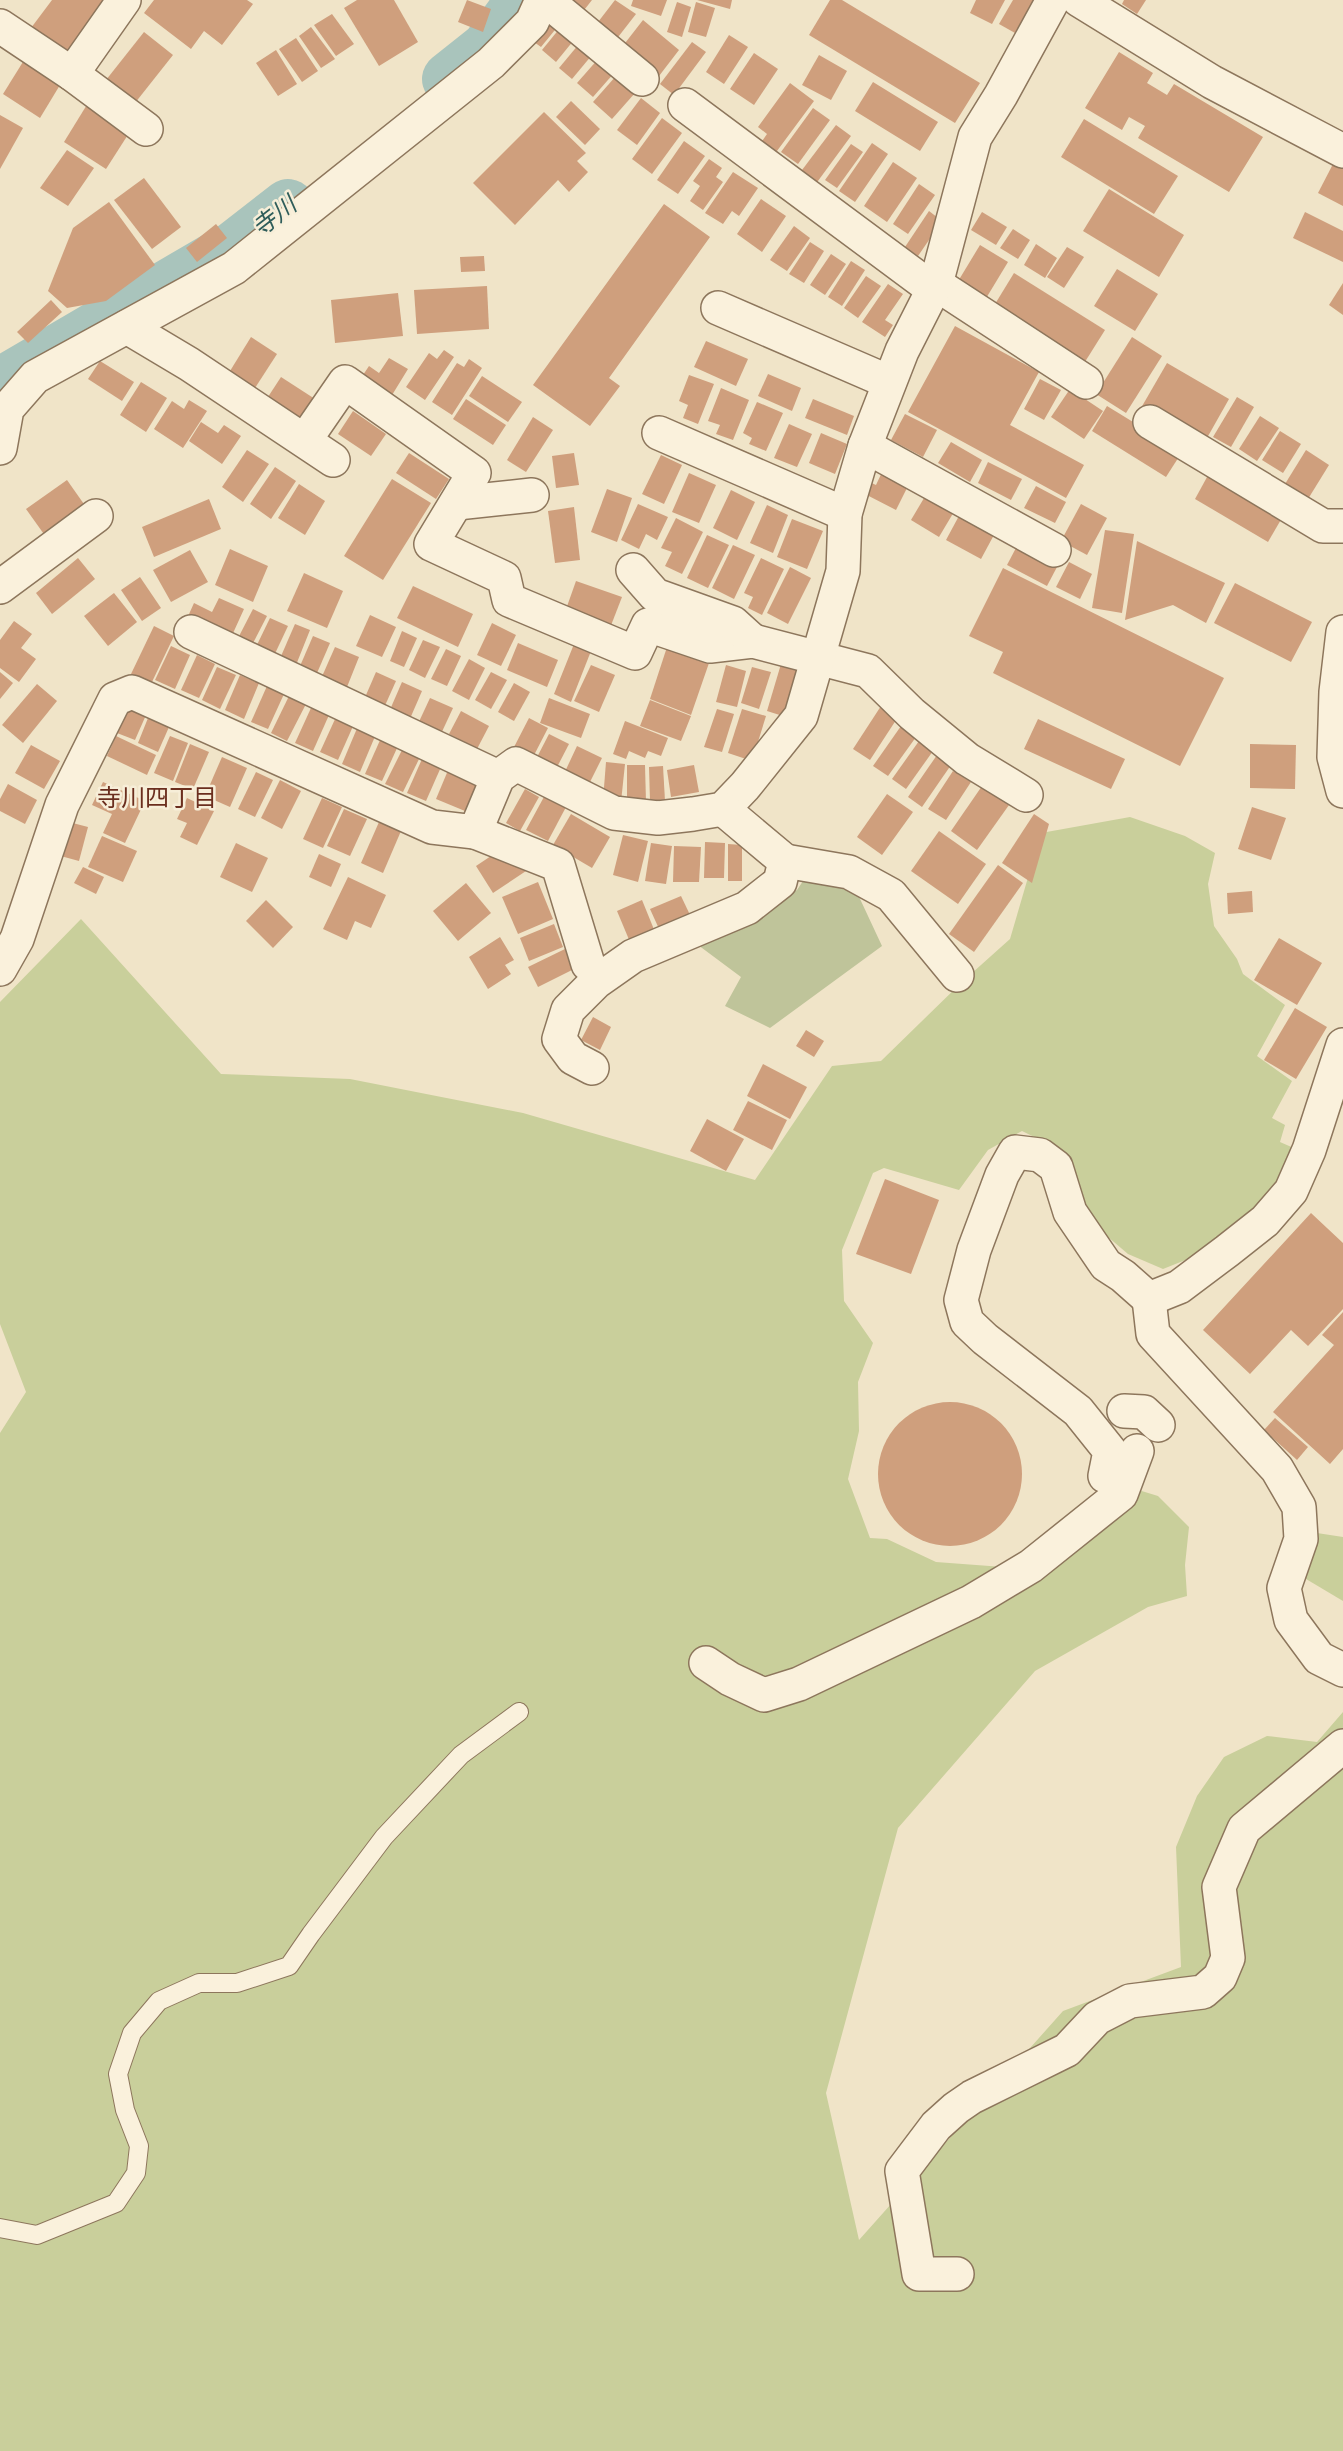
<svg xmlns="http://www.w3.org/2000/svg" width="1343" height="2451" font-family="'Zilla Slab','Noto Sans JP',serif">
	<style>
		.green { fill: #c9cf9b }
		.cemetery { fill: #bfc49a }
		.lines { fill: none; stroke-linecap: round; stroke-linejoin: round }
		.river { stroke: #a9c4bc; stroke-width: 54 }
		.building { fill: #cf9f7d }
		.lane-casing { stroke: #8d765c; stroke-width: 20 }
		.street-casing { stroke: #8d765c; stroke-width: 36 }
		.lane { stroke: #faf1dc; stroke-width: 18 }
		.street { stroke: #faf1dc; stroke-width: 33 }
		.labels { text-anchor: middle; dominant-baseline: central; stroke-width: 5; stroke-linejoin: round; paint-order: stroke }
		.water-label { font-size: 24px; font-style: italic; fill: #2f5d5a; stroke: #f7eed8 }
		.neighbourhood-label { font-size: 24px; fill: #6b2e1e; stroke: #f7eed8 }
	</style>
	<rect width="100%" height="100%" fill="#f0e4c8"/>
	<!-- green -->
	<g class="green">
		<path d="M1130,817L1185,836L1215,853L1208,884L1214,926L1237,959L1243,974L1285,1005L1257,1056L1292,1081L1272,1118L1285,1125L1280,1142L1296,1149L1266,1207L1198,1255L1163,1269L1128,1254L1101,1231L1081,1205L1059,1149L1022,1131L988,1150L959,1190L884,1168L873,1173L842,1250L844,1301L873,1343L858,1382L859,1431L848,1479L870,1538L887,1539L936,1562L1003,1567L1122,1485L1158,1496L1189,1527L1185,1565L1187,1596L1148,1607L1035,1671L898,1828L826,2093L859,2240L1063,2011L1181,1967L1176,1847L1197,1796L1224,1757L1267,1736L1317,1742L1343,1712V2451H0V1433L26,1392L0,1324V1002L81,919L221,1074L350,1079L523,1113L755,1180L832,1066L881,1061L962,982L1010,939L1041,833Z"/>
		<path d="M1317,1533L1343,1537V1601L1301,1576Z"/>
	</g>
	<!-- cemetery -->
	<path class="cemetery" d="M803,881L854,886L882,946L770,1028L725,1006L741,977L694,942L797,890Z"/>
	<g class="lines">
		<!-- river -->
		<g class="river">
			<path d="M449,79L488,48L523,0"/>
			<path d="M0,396L8,380L234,248L288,206"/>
		</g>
	</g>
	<!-- building -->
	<g class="building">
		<path d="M52,0H110L69,56L31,28Z"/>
		<path d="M154,0H247L253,4L222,45L204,31L191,49L144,13Z"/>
		<path d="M357,0H394L418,42L379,66L344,8Z"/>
		<path d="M467,0L491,9L483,32L458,22Z"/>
		<path d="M562,0H592L581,14Z"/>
		<path d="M615,0L636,14L615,41L595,26Z"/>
		<path d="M633,0H667L661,16L631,6Z"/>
		<path d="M697,0H732L730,9Z"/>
		<path d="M830,0H842L980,83L955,123L809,35Z"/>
		<path d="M976,0H1005L992,24L970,13Z"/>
		<path d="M1013,0H1034L1015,33L999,24Z"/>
		<path d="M1124,0H1146L1137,14L1122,4Z"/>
		<path d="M677,2L691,7L682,37L667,32Z"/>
		<path d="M696,2L715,8L706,37L688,32Z"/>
		<path d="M332,14L354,44L336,56L314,25Z"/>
		<path d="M545,14L559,25L541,47L527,37Z"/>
		<path d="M643,20L679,50L659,76L622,47Z"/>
		<path d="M311,27L335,59L321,68L299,36Z"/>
		<path d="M560,28L574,40L556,62L542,50Z"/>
		<path d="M144,32L173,55L135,103L106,80Z"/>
		<path d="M729,35L748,47L724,84L706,72Z"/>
		<path d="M296,38L318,71L302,82L279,49Z"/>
		<path d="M692,42L706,52L674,95L660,84Z"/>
		<path d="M579,44L592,55L572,79L559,68Z"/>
		<path d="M276,50L297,84L278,96L256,63Z"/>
		<path d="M1119,52L1153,73L1147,83L1167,95L1174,84L1263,137L1229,192L1138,138L1145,126L1129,117L1122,130L1085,108Z"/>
		<path d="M754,53L778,69L754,105L730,89Z"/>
		<path d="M819,55L847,71L831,100L802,85Z"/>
		<path d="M26,57L63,80L40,118L3,94Z"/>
		<path d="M599,58L615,72L593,97L577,83Z"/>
		<path d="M616,76L635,93L612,119L593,102Z"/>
		<path d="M873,82L938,122L920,151L855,111Z"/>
		<path d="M790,83L814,101L774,155L760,144L767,134L758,127Z"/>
		<path d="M641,98L660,113L637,145L617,130Z"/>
		<path d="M571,101L600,129L585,145L556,117Z"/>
		<path d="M88,103L131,130L106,169L64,142Z"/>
		<path d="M813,108L830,120L798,164L781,152Z"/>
		<path d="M544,112L586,153L577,161L588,172L569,192L558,180L515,225L473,183Z"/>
		<path d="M0,115L23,128L0,169Z"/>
		<path d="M662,118L682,133L652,174L632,159Z"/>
		<path d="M1084,119L1178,176L1154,214L1061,157Z"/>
		<path d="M836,125L851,136L815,185L799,174Z"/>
		<path d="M684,141L705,156L678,194L657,180Z"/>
		<path d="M872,143L888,154L855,202L839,191Z"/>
		<path d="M851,144L863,152L837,188L825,180Z"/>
		<path d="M67,150L94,168L68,206L40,188Z"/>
		<path d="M709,159L722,168L716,177L723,182L703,210L690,201L700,186L693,181Z"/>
		<path d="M893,162L917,178L887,222L864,206Z"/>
		<path d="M1333,164L1343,169V206L1318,193Z"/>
		<path d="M733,172L758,188L739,216L732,211L723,224L705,213Z"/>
		<path d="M144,178L181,227L152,249L114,200Z"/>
		<path d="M919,184L935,195L908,234L893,224Z"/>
		<path d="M1109,189L1184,235L1159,277L1083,231Z"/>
		<path d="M761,199L786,216L762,252L737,234Z"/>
		<path d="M109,202L155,265L106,301L67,308L48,291L73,228Z"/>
		<path d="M664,204L710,237L609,378L620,386L590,426L533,385Z"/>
		<path d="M929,211L942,221L918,256L905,247Z"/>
		<path d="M982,212L1007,227L996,245L971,230Z"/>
		<path d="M1305,212L1343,231V262L1293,238Z"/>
		<path d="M216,224L227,238L197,262L186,248Z"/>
		<path d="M794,226L810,238L787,271L770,260Z"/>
		<path d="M1013,229L1030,240L1018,259L1000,248Z"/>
		<path d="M810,242L824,251L804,283L789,274Z"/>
		<path d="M1036,244L1057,258L1045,278L1024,265Z"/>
		<path d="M980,245L1008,262L985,300L957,283Z"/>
		<path d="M1067,247L1084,257L1064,288L1047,277Z"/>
		<path d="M831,254L846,264L825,295L810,285Z"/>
		<path d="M484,256L485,271L461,272L460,257Z"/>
		<path d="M851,261L865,270L842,306L828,297Z"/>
		<path d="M1117,269L1158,294L1135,331L1094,306Z"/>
		<path d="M1014,273L1105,330L1083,365L992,309Z"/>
		<path d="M866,276L881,286L858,318L844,308Z"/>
		<path d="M1343,283V315L1329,305Z"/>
		<path d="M888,284L903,294L885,320L893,325L885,337L862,322Z"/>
		<path d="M487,286L489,329L417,334L414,290Z"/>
		<path d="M398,293L403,336L335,343L331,300Z"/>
		<path d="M51,300L62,312L28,343L17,332Z"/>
		<path d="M955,326L1039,372L1010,425L1084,465L1066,498L908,412Z"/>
		<path d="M251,337L277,354L255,388L230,371Z"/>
		<path d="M1132,337L1162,356L1126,413L1096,394Z"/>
		<path d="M706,341L748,359L736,386L694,367Z"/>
		<path d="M444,350L454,357L425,400L406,387L429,353L437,359Z"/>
		<path d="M389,358L408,369L389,400L359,381L369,366L379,373Z"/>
		<path d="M469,359L482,368L452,415L432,402L457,363L464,367Z"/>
		<path d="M100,361L134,382L122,401L88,379Z"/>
		<path d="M1167,363L1229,399L1203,445L1141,408Z"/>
		<path d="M768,374L801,388L792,411L758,396Z"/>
		<path d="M689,375L714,384L698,424L683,418L688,405L679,401Z"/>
		<path d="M482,376L522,402L508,422L469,396Z"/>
		<path d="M281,377L315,399L300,422L266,400Z"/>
		<path d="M1040,379L1061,390L1044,420L1024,409Z"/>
		<path d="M141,382L167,398L146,432L120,415Z"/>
		<path d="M721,388L749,400L733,440L716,434L720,425L708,421Z"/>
		<path d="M1070,389L1103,411L1084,439L1051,417Z"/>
		<path d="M1237,397L1254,407L1231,447L1213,437Z"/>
		<path d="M466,399L506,425L493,445L453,419Z"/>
		<path d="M813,399L854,416L847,435L805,418Z"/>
		<path d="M189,400L207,411L183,448L154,429L172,401L184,409Z"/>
		<path d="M757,402L783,413L766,451L749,444L752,438L743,433Z"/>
		<path d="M1107,406L1182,452L1166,477L1092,431Z"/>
		<path d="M353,411L386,434L371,456L338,434Z"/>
		<path d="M905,414L937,430L923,457L891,440Z"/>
		<path d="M1260,416L1279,428L1257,461L1239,449Z"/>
		<path d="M533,417L553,430L526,472L507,460Z"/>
		<path d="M201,422L218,433L224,425L241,436L222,464L189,441Z"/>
		<path d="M789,424L812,434L797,467L774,458Z"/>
		<path d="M1280,431L1301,444L1283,473L1262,460Z"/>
		<path d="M821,433L847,444L835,474L809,463Z"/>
		<path d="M951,442L982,460L970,482L938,463Z"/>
		<path d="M247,450L269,464L243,502L222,487Z"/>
		<path d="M1306,450L1329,465L1308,499L1285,484Z"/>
		<path d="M409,453L449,479L436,499L396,473Z"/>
		<path d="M574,453L579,485L556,488L552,456Z"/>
		<path d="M661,455L682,465L664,504L642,494Z"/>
		<path d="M988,462L1022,479L1011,500L978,483Z"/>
		<path d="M275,467L296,481L271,519L250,504Z"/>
		<path d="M884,468L910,482L896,510L861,492L867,481L876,485Z"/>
		<path d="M1212,468L1286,511L1268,542L1195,499Z"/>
		<path d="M689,473L716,485L699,523L672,512Z"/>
		<path d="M392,479L431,503L383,580L344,556Z"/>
		<path d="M67,480L86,507L46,537L26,509Z"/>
		<path d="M299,484L325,501L305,535L278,518Z"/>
		<path d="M1036,486L1066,502L1055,523L1024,508Z"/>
		<path d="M607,489L632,498L617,542L591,532Z"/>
		<path d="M731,490L755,502L737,540L713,528Z"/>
		<path d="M927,493L955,510L939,537L911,520Z"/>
		<path d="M209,499L221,529L154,557L142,527Z"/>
		<path d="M638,504L668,517L657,540L646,534L639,549L621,540Z"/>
		<path d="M1081,504L1107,518L1087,555L1061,541Z"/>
		<path d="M767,505L788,515L773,553L750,543Z"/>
		<path d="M574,507L580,560L555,563L548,511Z"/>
		<path d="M960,514L995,533L981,559L946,540Z"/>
		<path d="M676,518L703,532L682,574L665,566L672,552L661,548Z"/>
		<path d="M792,519L823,531L807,569L777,557Z"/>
		<path d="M1105,530L1134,534L1122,613L1092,608Z"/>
		<path d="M707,535L729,545L708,588L687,578Z"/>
		<path d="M1137,541L1225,583L1206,623L1173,605L1125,620Z"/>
		<path d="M733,545L755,555L734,599L712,588Z"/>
		<path d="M1017,546L1057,567L1047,586L1007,565Z"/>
		<path d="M230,549L268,566L253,602L215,585Z"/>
		<path d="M190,550L208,582L171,602L153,570Z"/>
		<path d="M78,558L95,579L52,614L36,593Z"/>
		<path d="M761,558L784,569L762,615L748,608L753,597L744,593Z"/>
		<path d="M1069,562L1092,574L1080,599L1056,587Z"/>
		<path d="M790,567L811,578L788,624L767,613Z"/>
		<path d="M1003,568L1224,678L1180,766L993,673L1003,652L969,636Z"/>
		<path d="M304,573L343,591L327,628L287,611Z"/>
		<path d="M140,577L161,608L142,621L121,590Z"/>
		<path d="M576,581L622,597L610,628L565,612Z"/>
		<path d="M1235,583L1312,622L1291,662L1214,623Z"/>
		<path d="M413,586L473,614L458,647L397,618Z"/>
		<path d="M114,593L137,622L108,646L84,616Z"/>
		<path d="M219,598L244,609L229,642L185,623L194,603L212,612Z"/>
		<path d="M253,609L267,616L250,649L236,642Z"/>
		<path d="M370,615L396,627L382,657L356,646Z"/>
		<path d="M270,618L288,626L272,660L254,651Z"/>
		<path d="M14,621L32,634L21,648L36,659L19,682L0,668V640Z"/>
		<path d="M492,623L516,635L501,666L477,655Z"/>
		<path d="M295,624L310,630L294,670L278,663Z"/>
		<path d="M154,626L174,636L151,684L131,674Z"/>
		<path d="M402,631L417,638L404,667L390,661Z"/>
		<path d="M313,636L330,643L314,680L297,673Z"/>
		<path d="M423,640L440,647L425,678L409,670Z"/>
		<path d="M518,643L558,660L547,687L507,670Z"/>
		<path d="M574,644L591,651L571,702L554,694Z"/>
		<path d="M171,646L190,655L175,689L155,680Z"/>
		<path d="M335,647L359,657L345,692L320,681Z"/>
		<path d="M667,647L709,663L691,715L650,699Z"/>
		<path d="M446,649L461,656L447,686L431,679Z"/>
		<path d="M197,655L215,664L199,698L181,690Z"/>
		<path d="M469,659L485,668L469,700L452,691Z"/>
		<path d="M781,664L800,670L786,717L767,711Z"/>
		<path d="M591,665L615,675L599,712L574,701Z"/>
		<path d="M726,665L746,671L737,707L716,702Z"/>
		<path d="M217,667L236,675L220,709L202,700Z"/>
		<path d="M752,667L771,672L759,709L741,703Z"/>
		<path d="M0,672L13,683L0,699Z"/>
		<path d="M376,672L396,681L383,710L363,702Z"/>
		<path d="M491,672L507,680L491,709L475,700Z"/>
		<path d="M240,675L259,683L244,719L225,710Z"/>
		<path d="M402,682L422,691L409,721L389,712Z"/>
		<path d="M514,683L530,692L514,721L498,712Z"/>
		<path d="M37,684L57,701L23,743L2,725Z"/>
		<path d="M267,686L284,694L268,729L251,722Z"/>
		<path d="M289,696L306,704L287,741L271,733Z"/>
		<path d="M430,698L453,708L440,736L417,726Z"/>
		<path d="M549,698L590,714L581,738L540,723Z"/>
		<path d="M650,700L691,716L681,741L640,726Z"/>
		<path d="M881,706L898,717L870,760L853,749Z"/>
		<path d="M128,707L146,715L135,740L117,733Z"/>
		<path d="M311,708L329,715L313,751L295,743Z"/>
		<path d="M717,709L734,714L722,752L704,747Z"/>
		<path d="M742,709L766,716L752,761L728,753Z"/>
		<path d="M461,711L489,726L477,749L449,734Z"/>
		<path d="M336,717L354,724L338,760L320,752Z"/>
		<path d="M148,718L169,727L158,752L138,743Z"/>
		<path d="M529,718L548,728L531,761L512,751Z"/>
		<path d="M1038,719L1125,759L1111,789L1024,749Z"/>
		<path d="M625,721L668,738L661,756L648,751L645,758L629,751L626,759L613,754Z"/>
		<path d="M358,726L376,734L360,772L342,764Z"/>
		<path d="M901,726L916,737L888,776L873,766Z"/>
		<path d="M549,734L569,744L554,773L534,763Z"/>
		<path d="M116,736L156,755L147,775L107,756Z"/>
		<path d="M170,736L188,743L173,781L154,773Z"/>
		<path d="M381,738L398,746L382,781L365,774Z"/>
		<path d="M919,741L933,751L906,789L892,779Z"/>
		<path d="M190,744L209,752L193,789L175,782Z"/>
		<path d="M1250,744L1296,745L1295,789L1250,788Z"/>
		<path d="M31,745L60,761L44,789L15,773Z"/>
		<path d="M577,746L602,758L586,790L562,778Z"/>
		<path d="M403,748L420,757L403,792L385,784Z"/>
		<path d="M937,755L951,765L922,807L908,797Z"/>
		<path d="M222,757L247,768L230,807L205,796Z"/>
		<path d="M422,759L441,767L426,801L407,793Z"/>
		<path d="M606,762L625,764L621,802L603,800Z"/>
		<path d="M627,765H645L646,802H627Z"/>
		<path d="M694,765L699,792L671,797L667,770Z"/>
		<path d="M663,766L665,801H650L649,767Z"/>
		<path d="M449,768L478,780L465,811L436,799Z"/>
		<path d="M953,771L971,782L946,820L928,809Z"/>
		<path d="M256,772L273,780L255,817L238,809Z"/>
		<path d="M280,780L301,791L282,829L261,818Z"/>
		<path d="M103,782L145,801L125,843L103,833L112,814L92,805Z"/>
		<path d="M8,784L37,800L25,824L0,811V799Z"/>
		<path d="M982,786L1009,805L977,850L951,831Z"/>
		<path d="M525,789L539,797L520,831L506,823Z"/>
		<path d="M887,794L913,812L882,855L857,837Z"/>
		<path d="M545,795L566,807L548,841L526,830Z"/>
		<path d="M187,798L214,811L197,845L180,837L187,823L177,819Z"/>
		<path d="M322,798L342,807L323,848L303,839Z"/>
		<path d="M1252,807L1286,818L1271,860L1238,849Z"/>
		<path d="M344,809L367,819L350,856L327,846Z"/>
		<path d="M571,814L610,837L592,868L553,845Z"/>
		<path d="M1034,814L1049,824L1032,883L1002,863Z"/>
		<path d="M65,821L88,827L79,861L57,855Z"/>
		<path d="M379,822L401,831L383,873L361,863Z"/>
		<path d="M939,831L986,864L958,904L911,871Z"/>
		<path d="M623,835L648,841L638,882L613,875Z"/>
		<path d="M102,836L137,851L123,882L88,867Z"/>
		<path d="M705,842L725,843L724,878H704Z"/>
		<path d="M236,843L268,858L252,892L220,877Z"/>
		<path d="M651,843L672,846L666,884L645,881Z"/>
		<path d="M728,844L742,845V881H728Z"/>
		<path d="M674,846L701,847L699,882H673Z"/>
		<path d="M319,854L341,864L331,887L309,877Z"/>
		<path d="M494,854L513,860L526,871L493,893L476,866Z"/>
		<path d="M998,865L1023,883L974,952L949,934Z"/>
		<path d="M83,867L104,877L96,894L74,883Z"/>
		<path d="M348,877L386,895L371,928L355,921L347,940L323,929Z"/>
		<path d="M538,882L553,919L518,934L502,897Z"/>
		<path d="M466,883L491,913L458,941L433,911Z"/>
		<path d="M1252,891L1253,912L1228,914L1227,893Z"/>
		<path d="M681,896L691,917L660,931L650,909Z"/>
		<path d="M266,900L293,927L273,948L246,921Z"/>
		<path d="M642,900L655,932L630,942L617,911Z"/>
		<path d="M554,924L563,947L529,961L520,938Z"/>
		<path d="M500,937L514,960L505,965L511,974L488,989L469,957Z"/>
		<path d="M1279,938L1322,963L1297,1005L1254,980Z"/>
		<path d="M565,949L574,969L538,987L528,967Z"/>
		<path d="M1295,1008L1327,1027L1296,1079L1264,1060Z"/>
		<path d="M593,1017L611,1027L600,1050L581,1040Z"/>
		<path d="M806,1030L824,1041L814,1057L796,1046Z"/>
		<path d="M763,1064L807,1087L790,1119L747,1096Z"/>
		<path d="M748,1101L787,1120L772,1150L733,1130Z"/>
		<path d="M707,1119L744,1139L726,1171L690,1151Z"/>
		<path d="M885,1179L939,1200L911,1274L856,1254Z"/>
		<path d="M1311,1213L1343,1243V1309L1308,1346L1291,1330L1250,1374L1203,1330Z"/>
		<path d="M1343,1312V1449L1330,1464L1273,1412L1334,1345L1322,1335Z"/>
		<circle cx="950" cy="1474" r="72"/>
		<path d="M1275,1418L1308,1447L1297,1460L1264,1430Z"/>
	</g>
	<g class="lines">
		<defs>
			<path id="lane" d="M0,2228L37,2235L116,2203L136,2173L139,2146L125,2110L118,2074L132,2033L159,2001L199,1983H237L289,1966L311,1934L384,1837L461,1755L519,1712"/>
			<g id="street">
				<path d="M546,0L642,79"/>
				<path d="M1079,0L1212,82L1343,151"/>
				<path d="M0,26L72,74L146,129"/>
				<path d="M72,74L124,0"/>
				<path d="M685,105L934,290"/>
				<path d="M936,284L1086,382"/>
				<path d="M718,308L889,382"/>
				<path d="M127,327L189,364L333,460"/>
				<path d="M1150,422L1323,526H1343"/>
				<path d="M659,433L845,514"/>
				<path d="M305,440L345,382L474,473L431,544L504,578L509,600L635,653L648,625L710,646L753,641L868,671L912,714L967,759L1026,795"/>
				<path d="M865,446L1054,550"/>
				<path d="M0,448L7,409L35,377L234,268L491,63L532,22L542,0"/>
				<path d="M457,503L532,495"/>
				<path d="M633,570L655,595L733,623L753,641"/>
				<path d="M0,587L96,516"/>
				<path d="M191,632L498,777"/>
				<path d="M1343,632L1336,692L1334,757L1343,791"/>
				<path d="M475,832L558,865L588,964"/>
				<path d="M785,861L849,872L891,895L957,975"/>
				<path d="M0,969L17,939L62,805L115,699L132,692L432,827L475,832L498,777L516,764L614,813L658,818L693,814L723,809L745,786L801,716L843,571L845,514L865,446L902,351L936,284L975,137L1001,95L1053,0"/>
				<path d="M592,1068L573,1058L559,1039L568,1010L596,982L633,956L747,908L780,882L785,861L723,809"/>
				<path d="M1149,1299L1153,1334L1277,1469L1299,1507L1301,1539L1284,1588L1291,1620L1319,1658L1343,1670"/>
				<path d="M1124,1411L1144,1412L1158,1425"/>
				<path d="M1105,1476L1110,1451L1078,1411L985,1339L967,1322L961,1300L974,1250L1002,1175L1015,1152L1040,1155L1056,1167L1070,1212L1106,1265L1123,1276L1149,1299L1179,1287L1227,1251L1265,1221L1291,1191L1309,1150L1343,1045"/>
				<path d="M706,1663L730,1679L764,1695L799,1684L971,1602L1031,1566L1121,1494L1137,1451"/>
				<path d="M957,2274H919L902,2171L936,2126L956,2108L972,2097L1067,2050L1097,2018L1130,2001L1203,1992L1220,1977L1228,1958L1219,1887L1244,1829L1343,1746"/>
			</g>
		</defs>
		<!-- lane casing -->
		<use href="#lane" class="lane-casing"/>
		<!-- street casing -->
		<use href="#street" class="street-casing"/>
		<!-- lane -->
		<use href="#lane" class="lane"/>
		<!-- street -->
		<use href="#street" class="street"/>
	</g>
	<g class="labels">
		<!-- water labels -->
		<g class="water-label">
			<text transform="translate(274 216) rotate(-38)">寺川</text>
		</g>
		<!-- neighbourhood labels -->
		<g class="neighbourhood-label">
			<text x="157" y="797">寺川四丁目</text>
		</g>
	</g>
</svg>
